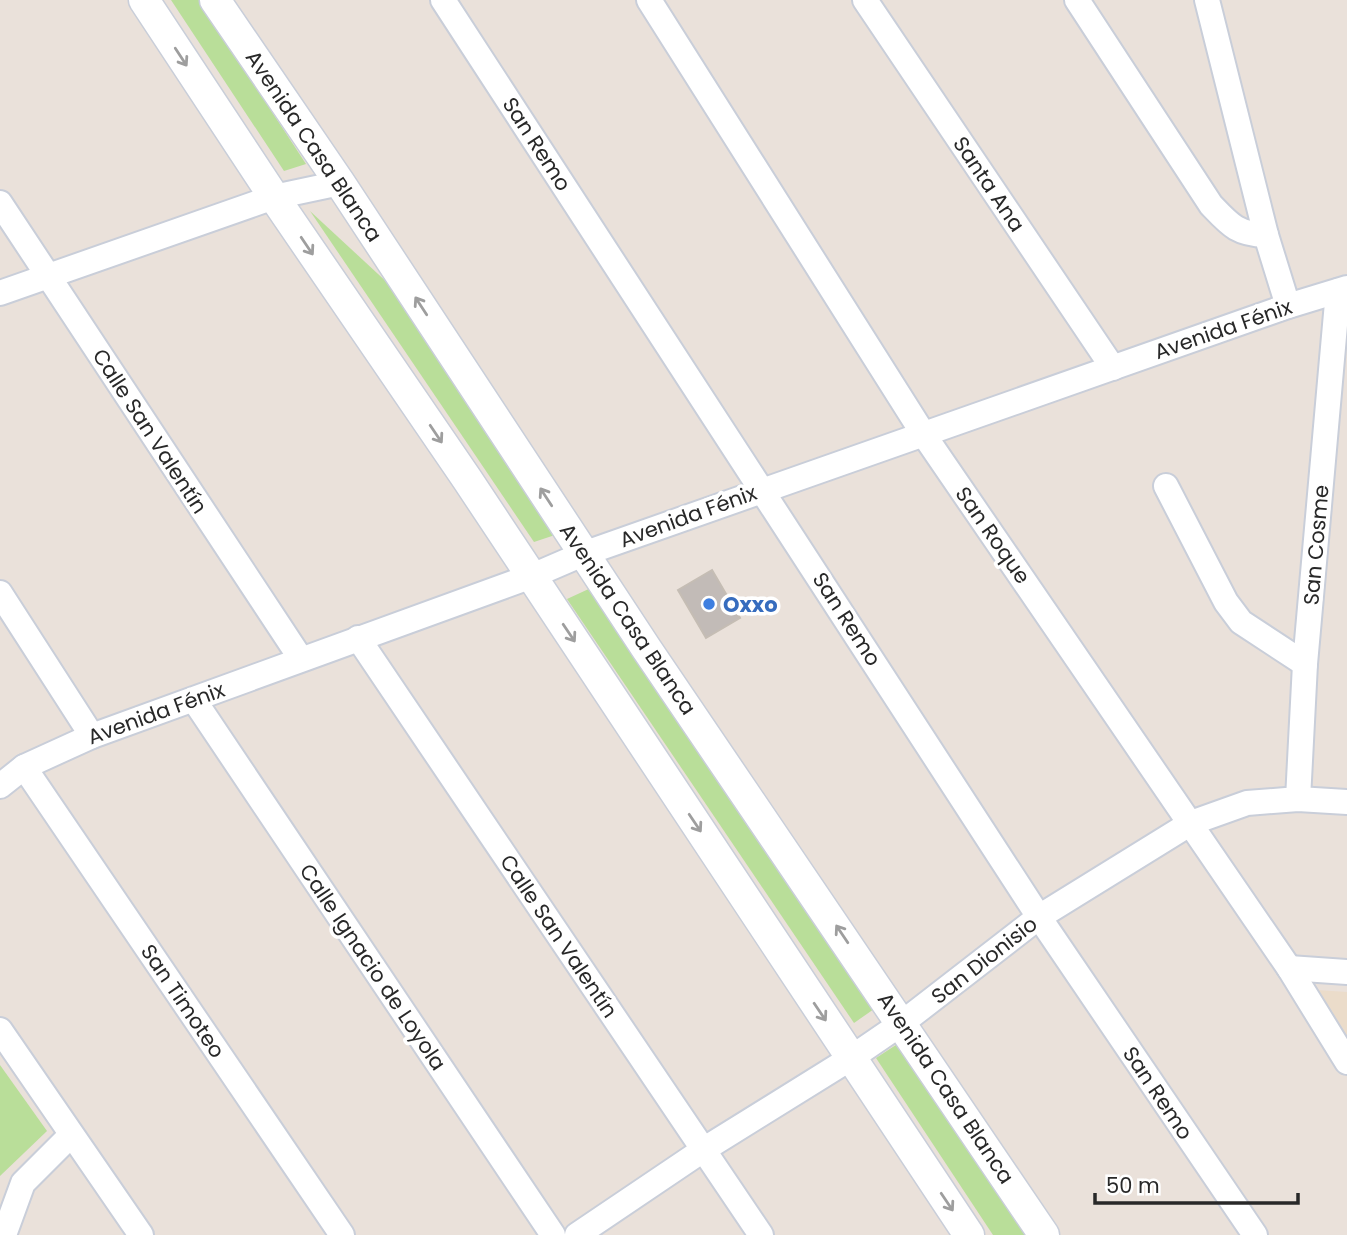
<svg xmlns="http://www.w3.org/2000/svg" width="1347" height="1235" font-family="Poppins,sans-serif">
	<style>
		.education { fill: #ebdcca }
		.green { fill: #b9de99 }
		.building { fill: #c2bbb7; stroke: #c5bdb4; stroke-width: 2 }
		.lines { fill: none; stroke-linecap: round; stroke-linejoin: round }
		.minor-casing { stroke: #c9ced9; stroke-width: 28 }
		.tertiary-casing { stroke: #c9ced9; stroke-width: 33 }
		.minor { stroke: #fff; stroke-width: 24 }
		.tertiary { stroke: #fff; stroke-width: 30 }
		.oneway { stroke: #9e9e9e }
		.shop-dot { fill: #3f7fe0; stroke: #fff; stroke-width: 2.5 }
		.labels { text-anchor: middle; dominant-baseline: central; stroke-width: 7; stroke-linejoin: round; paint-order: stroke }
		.street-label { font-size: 21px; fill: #282828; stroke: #fff }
		.shop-label { font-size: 21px; font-weight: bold; fill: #366cbe; stroke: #fff; text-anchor: start }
	</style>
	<rect width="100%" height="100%" fill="#eae1da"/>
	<!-- education -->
	<path class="education" d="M1316,990L1347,992V1037Z"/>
	<!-- green -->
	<g class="green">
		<path d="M171,0H199L306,164L284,171Z"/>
		<path d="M310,211L391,286L555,535L534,542Z"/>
		<path d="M593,587L874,1009L854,1023L567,599Z"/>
		<path d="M899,1043L1027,1235H993L876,1058Z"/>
		<path d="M0,1065L47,1131L0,1176Z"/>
	</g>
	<!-- building -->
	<path class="building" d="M712,570L740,618L706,638L678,590Z"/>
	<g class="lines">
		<defs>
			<g id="minor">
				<path d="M443,0L1039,917L1255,1235"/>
				<path d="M649,0L924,435L1289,968L1347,1062"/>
				<path d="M865,0L1113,368"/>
				<path d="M1077,0L1211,205C1230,225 1237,234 1266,235"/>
				<path d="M1207,0L1266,235L1288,306"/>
				<path d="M0,203L301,659"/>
				<path d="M0,293L274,197L340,183"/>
				<path d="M1166,486L1226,602L1241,622L1305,664"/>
				<path d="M0,593L92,736"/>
				<path d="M358,638L761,1235"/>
				<path d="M194,700L553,1235"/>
				<path d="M24,767L342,1235"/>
				<path d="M0,786L24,767L92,736L532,576L583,554L1288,306L1347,288"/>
				<path d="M1298,799L1305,664L1338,291"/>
				<path d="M1289,968L1347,972"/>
				<path d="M0,1030L141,1235"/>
				<path d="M4,1235L23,1183L71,1135"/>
				<path d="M577,1235L703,1150L851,1058L902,1023L1039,917L1191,823L1247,803L1298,799L1347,802"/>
			</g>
			<g id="tertiary">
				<path d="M144,0L274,197L467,479L969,1235"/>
				<path d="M215,0L340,183L646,648L1044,1235"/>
			</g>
		</defs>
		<!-- minor casing -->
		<use href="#minor" class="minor-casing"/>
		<!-- tertiary casing -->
		<use href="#tertiary" class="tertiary-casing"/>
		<!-- minor -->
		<use href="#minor" class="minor"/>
		<!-- tertiary -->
		<use href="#tertiary" class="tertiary"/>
	</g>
	<!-- one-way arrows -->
	<defs><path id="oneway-shaft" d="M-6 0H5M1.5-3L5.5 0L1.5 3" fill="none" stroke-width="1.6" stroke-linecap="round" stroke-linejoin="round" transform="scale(1.75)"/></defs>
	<g class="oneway">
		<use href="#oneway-shaft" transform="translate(181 57) rotate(57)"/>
		<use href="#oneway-shaft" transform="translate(307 246) rotate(56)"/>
		<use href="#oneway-shaft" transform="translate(421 306) rotate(-123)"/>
		<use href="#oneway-shaft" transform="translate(436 434) rotate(56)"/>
		<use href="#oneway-shaft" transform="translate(546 497) rotate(-123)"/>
		<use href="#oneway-shaft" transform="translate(569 633) rotate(56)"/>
		<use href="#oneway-shaft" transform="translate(695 823) rotate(56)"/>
		<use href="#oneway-shaft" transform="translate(842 934) rotate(-124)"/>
		<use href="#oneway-shaft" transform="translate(820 1012) rotate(56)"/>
		<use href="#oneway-shaft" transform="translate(947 1202) rotate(56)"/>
	</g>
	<!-- markers -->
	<circle class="shop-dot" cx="709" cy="604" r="7"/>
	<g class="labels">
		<!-- street labels -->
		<g class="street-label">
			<text transform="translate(537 144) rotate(57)">San Remo</text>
			<text transform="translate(314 146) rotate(56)">Avenida Casa Blanca</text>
			<text transform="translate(989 184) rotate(56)">Santa Ana</text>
			<text transform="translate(1223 329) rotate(-19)">Avenida Fénix</text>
			<text transform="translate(150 431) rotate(57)">Calle San Valentín</text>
			<text transform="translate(688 516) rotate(-20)">Avenida Fénix</text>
			<text transform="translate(993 535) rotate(55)">San Roque</text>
			<text transform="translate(1316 545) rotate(-85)">San Cosme</text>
			<text transform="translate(628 619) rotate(56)">Avenida Casa Blanca</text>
			<text transform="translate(847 619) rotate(57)">San Remo</text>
			<text transform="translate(156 713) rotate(-20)">Avenida Fénix</text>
			<text transform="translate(559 936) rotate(56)">Calle San Valentín</text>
			<text transform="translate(984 960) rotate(-38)">San Dionisio</text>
			<text transform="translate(373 967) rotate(56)">Calle Ignacio de Loyola</text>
			<text transform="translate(183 1001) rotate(56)">San Timoteo</text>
			<text transform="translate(946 1088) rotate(56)">Avenida Casa Blanca</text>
			<text transform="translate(1158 1093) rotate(56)">San Remo</text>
		</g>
		<!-- shop labels -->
		<g class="shop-label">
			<text x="723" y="604">Oxxo</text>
		</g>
	</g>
	<!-- scale -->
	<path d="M1095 1193v10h203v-10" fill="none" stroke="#282828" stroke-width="3.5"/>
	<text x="1106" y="1193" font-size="21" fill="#282828" stroke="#ffffff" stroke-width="5" paint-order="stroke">50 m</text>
</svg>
